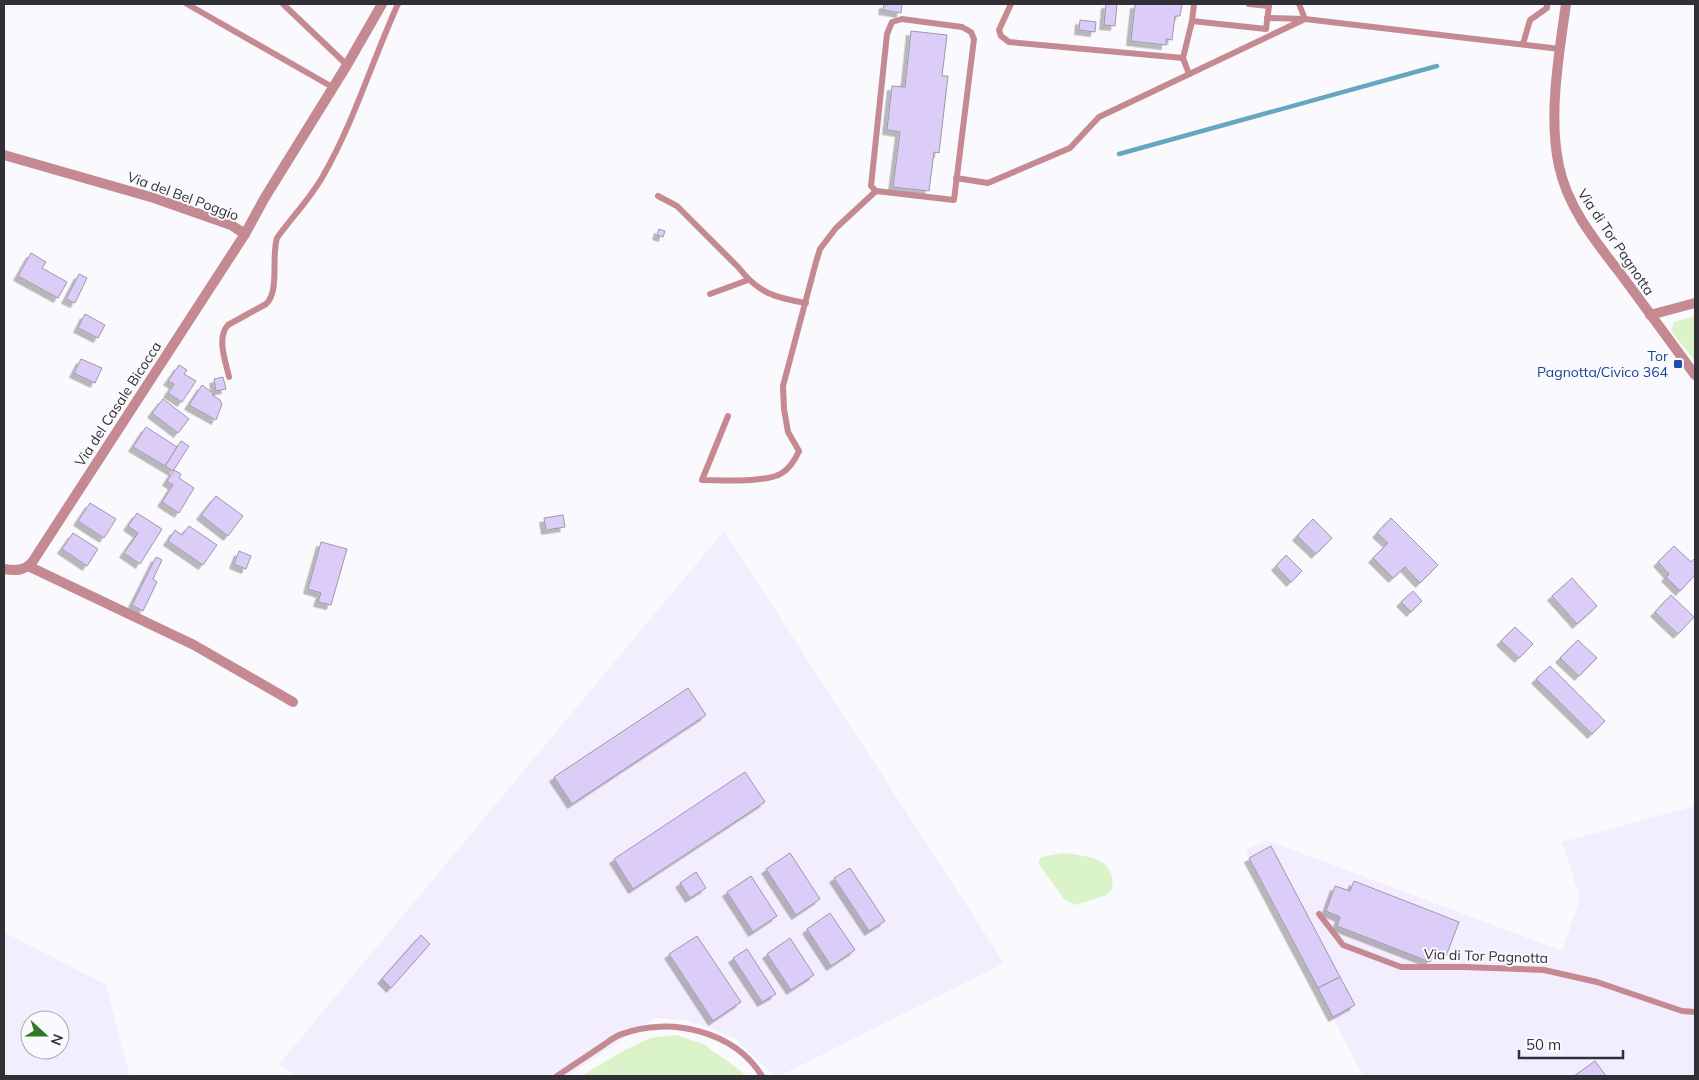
<svg xmlns="http://www.w3.org/2000/svg" width="1699" height="1080" font-family="Mulish,sans-serif">
	<style>
		.built { fill: #f3eefe; fill-rule: evenodd }
		.green { fill: #dbf3c9 }
		.lines { fill: none; stroke-linecap: round; stroke-linejoin: round }
		.stream { stroke: #66a6c1; stroke-width: 4.5 }
		.building { fill: #dbcdf8; stroke: #9d97aa; filter: url(#shadow) }
		.service { stroke: #c58a91; stroke-width: 6 }
		.minor { stroke: #c58a91; stroke-width: 10 }
		.tertiary { stroke: #c58a91; stroke-width: 10 }
		.transit-dot { fill: #1a4fb4; stroke: #faf9fd; stroke-width: 2 }
		.labels { text-anchor: middle; dominant-baseline: central; stroke-width: 4; stroke-linejoin: round; paint-order: stroke }
		.street-label { font-size: 14px; fill: #323037; stroke: #faf9fd }
		.transit-label { font-size: 14px; fill: #164399; stroke: #faf9fd; text-anchor: end }
	</style>
	<defs>
		<filter id="shadow"><feDropShadow dx="-4.5" dy="4.5" stdDeviation="0" flood-color="#0004"/></filter>
	</defs>
	<rect width="100%" height="100%" fill="#faf9fd"/>
	<!-- built -->
	<g class="built">
		<path d="M724,531L1004,963L780,1076H774L737,1040L715,1030L685,1020L654,1018L568,1076H295L279,1064Z"/>
		<path d="M1695,806V1076H1363L1245,850L1266,840L1562,951L1580,899L1562,842Z"/>
		<path d="M4,932L106,985L130,1076H4ZM30,1020H60V1050H30Z"/>
	</g>
	<!-- green -->
	<g class="green">
		<path d="M1695,316V361L1671,331L1674,322Z"/>
		<path d="M1063,853C1087,856 1117,857 1112,890L1104,896L1076,905L1065,900L1038,863L1041,857Z"/>
		<path d="M676,1035L703,1044L737,1068L746,1076H581L623,1051L650,1038Z"/>
	</g>
	<g class="lines">
		<!-- stream -->
		<path class="stream" d="M1119,154L1437,66"/>
	</g>
	<!-- building -->
	<g class="building">
		<path d="M884,4H902L901,13L883,10Z"/>
		<path d="M1106,4H1117L1115,26L1104,25Z"/>
		<path d="M1135,4H1182L1180,16H1175L1172,40L1166,39V45L1131,41Z"/>
		<path d="M1080,20L1096,22L1095,32L1079,30Z"/>
		<path d="M911,31L947,35L942,76H948L939,153L934,152L929,191L893,187L900,132L887,130L892,86L905,87Z"/>
		<path d="M659,229L665,231L663,237L657,235Z"/>
		<path d="M31,253L46,262L42,268L67,282L58,298L18,276Z"/>
		<path d="M79,274L87,278L75,303L66,299Z"/>
		<path d="M85,314L105,325L98,338L78,328Z"/>
		<path d="M81,359L102,368L95,383L74,373Z"/>
		<path d="M179,365L187,370L184,374L196,381L182,402L168,393L174,384L168,381Z"/>
		<path d="M223,377L226,389L216,391L214,379Z"/>
		<path d="M202,385L214,394L212,395L220,400L222,404L216,420L189,405Z"/>
		<path d="M163,399L189,419L178,433L152,413Z"/>
		<path d="M146,427L177,447L165,466L133,447Z"/>
		<path d="M181,441L189,446L173,471L165,466Z"/>
		<path d="M174,470L181,474L179,478L194,488L179,513L162,502L173,485L167,481Z"/>
		<path d="M216,496L243,516L228,536L201,515Z"/>
		<path d="M90,503L116,519L104,538L78,521Z"/>
		<path d="M137,513L162,529L140,564L124,553L138,533L128,526Z"/>
		<path d="M563,515L565,527L546,530L544,518Z"/>
		<path d="M1391,518L1438,565L1420,583L1405,567L1393,578L1373,558L1388,543L1377,533Z"/>
		<path d="M1313,519L1332,538L1316,554L1297,536Z"/>
		<path d="M189,526L217,545L203,565L168,541L175,530L182,535Z"/>
		<path d="M73,533L98,549L87,566L62,549Z"/>
		<path d="M321,542L347,549L331,605L318,602L321,593L308,589Z"/>
		<path d="M1674,546L1691,562L1695,558V575L1680,591L1666,577L1669,574L1658,562Z"/>
		<path d="M239,551L251,556L246,569L234,564Z"/>
		<path d="M1286,555L1302,571L1291,582L1276,566Z"/>
		<path d="M156,557L162,560L153,579L157,582L143,611L132,605Z"/>
		<path d="M1572,578L1597,606L1577,624L1552,596Z"/>
		<path d="M1413,591L1422,601L1411,612L1401,602Z"/>
		<path d="M1671,595L1694,617L1678,634L1655,612Z"/>
		<path d="M1515,627L1533,644L1519,658L1501,641Z"/>
		<path d="M1578,640L1597,658L1579,676L1560,658Z"/>
		<path d="M1550,666L1605,721L1592,734L1536,679Z"/>
		<path d="M688,688L706,715L572,804L554,777Z"/>
		<path d="M745,772L765,802L633,889L614,859Z"/>
		<path d="M1271,846L1340,977L1318,988L1249,858Z"/>
		<path d="M790,853L820,899L796,915L766,869Z"/>
		<path d="M850,868L885,921L869,931L834,878Z"/>
		<path d="M696,872L706,888L690,898L680,883Z"/>
		<path d="M751,876L777,916L753,932L727,892Z"/>
		<path d="M1354,881L1459,922L1446,956L1434,952L1430,962L1337,926L1340,917L1326,911L1335,886L1350,891Z"/>
		<path d="M830,913L855,950L831,966L807,929Z"/>
		<path d="M421,935L430,944L391,988L382,979Z"/>
		<path d="M697,936L741,1002L713,1021L669,954Z"/>
		<path d="M790,938L814,975L791,990L767,954Z"/>
		<path d="M747,949L776,994L762,1002L733,958Z"/>
		<path d="M1340,977L1355,1005L1333,1017L1318,988Z"/>
		<path d="M1595,1061L1606,1076H1574Z"/>
	</g>
	<g class="lines">
		<!-- service -->
		<g class="service">
			<path d="M187,4L334,88"/>
			<path d="M283,4L347,65"/>
			<path d="M1011,4L999,30L1001,36L1009,42L1183,58"/>
			<path d="M1267,18L1305,19L1560,49"/>
			<path d="M1192,21L1266,29L1269,6L1249,4"/>
			<path d="M1523,44L1530,20L1547,8V4"/>
			<path d="M1189,74L1183,58L1192,21L1194,4"/>
			<path d="M956,178L988,183L1070,148L1099,117L1305,19L1299,4"/>
			<path d="M658,196L677,206L739,268C758,293 776,298 806,303"/>
			<path d="M710,294L748,280"/>
			<path d="M229,377C226,362 216,338 228,325L266,304C280,291 271,257 277,238C292,217 310,199 323,176C354,122 372,61 398,4"/>
			<path d="M728,416L702,480C721,480 767,483 782,473C790,468 795,460 799,451L788,432L784,409L783,386L816,262L820,249L836,228L876,191L954,200L974,39L971,32L962,27L902,19L892,22L887,34L871,186L876,191"/>
			<path d="M1319,914L1343,945L1401,967H1464L1544,970L1597,982L1682,1011L1695,1012"/>
			<path d="M557,1076C572,1066 587,1056 602,1046C608,1042 615,1036 622,1034C670,1016 734,1031 762,1076"/>
		</g>
		<!-- minor -->
		<g class="minor">
			<path d="M4,155L154,198L231,225L245,234L264,199L347,65L382,4"/>
			<path d="M1650,315L1695,303"/>
			<path d="M28,566L194,645L293,702"/>
			<path d="M4,569C16,571 25,571 33,561L245,234"/>
		</g>
		<!-- tertiary -->
		<path class="tertiary" d="M1566,4C1559,54 1548,117 1559,166C1568,209 1597,243 1623,277C1647,310 1671,342 1695,375"/>
	</g>
	<!-- markers -->
	<rect class="transit-dot" x="1673" y="359" width="10" height="10" rx="2.5"/>
	<g class="labels">
		<!-- street labels -->
		<g class="street-label">
			<text transform="translate(183 196) rotate(20)">Via del Bel Poggio</text>
			<text transform="translate(1616 242) rotate(56)">Via di Tor Pagnotta</text>
			<text transform="translate(118 404) rotate(-57)">Via del Casale Bicocca</text>
			<text transform="translate(1486 956) rotate(2)">Via di Tor Pagnotta</text>
		</g>
		<!-- transit labels -->
		<g class="transit-label">
			<text x="1668" y="356">Tor<tspan x="1668" dy="16">Pagnotta/Civico 364</tspan></text>
		</g>
	</g>
	<!-- border -->
	<rect width="1699" height="1080" fill="none" stroke="#323037" stroke-width="10"/>
	<!-- north arrow -->
	<g transform="translate(45 1035) rotate(111)"><circle r="24" fill="#faf9fd" stroke="#aaa9ae"/>
	<path d="M0-4L9 19L0 12L-9 19Z" fill="#2c7a23"/>
	<text y="-8" font-size="14" font-weight="bold" text-anchor="middle" fill="#323037">N</text>
	</g>
	<!-- scale -->
	<path d="M1519 1050v8h104v-8" fill="none" stroke="#323037" stroke-width="2.5"/>
	<text x="1526" y="1050" font-size="15" fill="#323037" stroke="#faf9fd" stroke-width="4" paint-order="stroke">50 m</text>
</svg>
